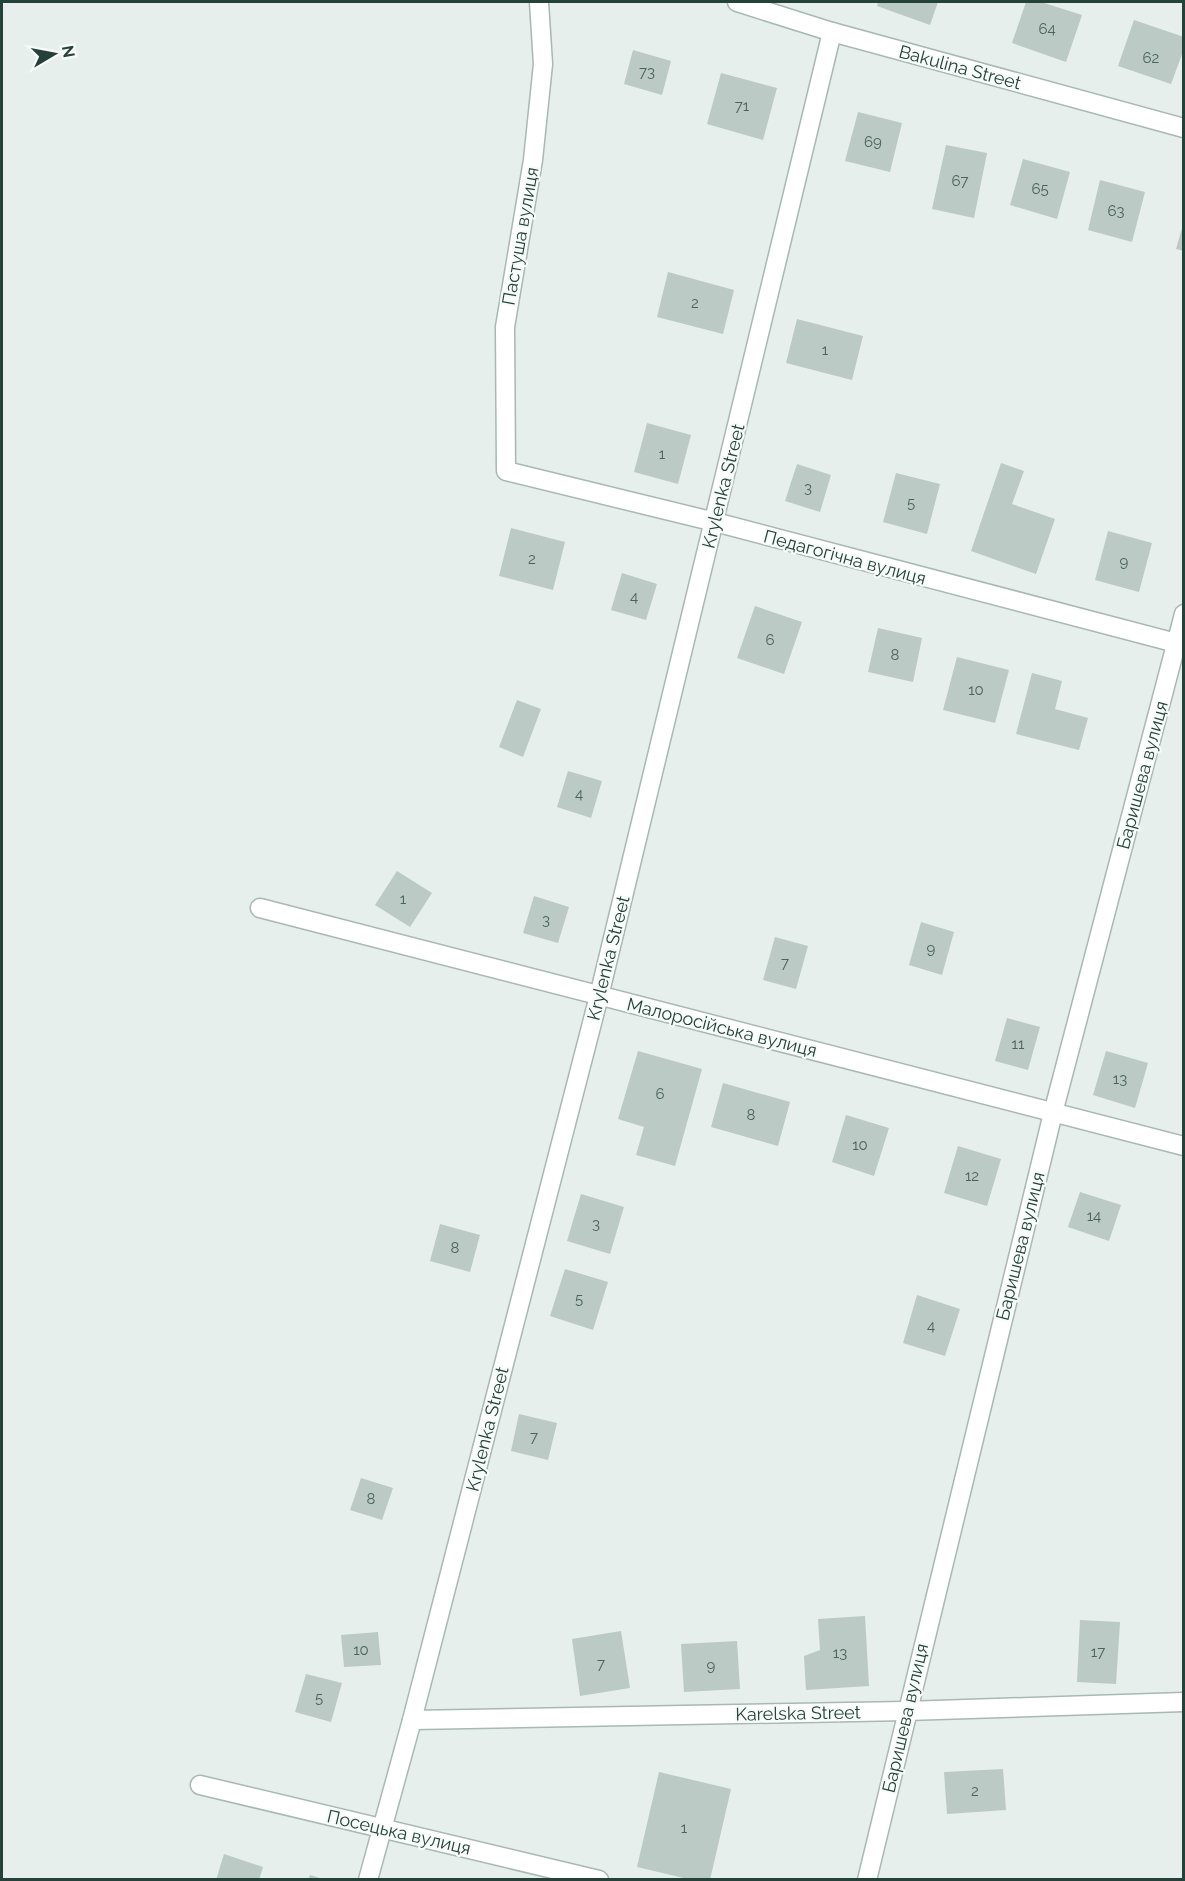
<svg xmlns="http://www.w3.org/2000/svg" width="1185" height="1881" font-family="Raleway,sans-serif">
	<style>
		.building { fill: #bbcac4 }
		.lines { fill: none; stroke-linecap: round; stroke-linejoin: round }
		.minor-casing { stroke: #a8b8b2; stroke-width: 21 }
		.minor { stroke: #fff; stroke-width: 18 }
		.labels { text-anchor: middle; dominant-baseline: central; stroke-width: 4.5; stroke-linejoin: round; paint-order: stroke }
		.number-label { font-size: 15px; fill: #4a645c }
		.street-label { font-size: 18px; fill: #24423a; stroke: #f7fbf9 }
	</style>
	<rect width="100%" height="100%" fill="#e6efeb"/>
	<!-- building -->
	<g class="building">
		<path d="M878,2H938L930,25L877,6Z"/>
		<path d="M1026,2H1041L1082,15L1066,62L1012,43Z"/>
		<path d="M1134,20L1184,37V49L1171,84L1118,66Z"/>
		<path d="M633,50L671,61L662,95L624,84Z"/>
		<path d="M721,73L777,88L763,140L707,124Z"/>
		<path d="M858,112L902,123L890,172L845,161Z"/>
		<path d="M946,145L987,153L974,218L932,209Z"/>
		<path d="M1023,159L1070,172L1057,219L1010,205Z"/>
		<path d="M1100,180L1145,192L1132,242L1088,230Z"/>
		<path d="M1183,225H1184V251L1176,249Z"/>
		<path d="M668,272L734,290L723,334L657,317Z"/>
		<path d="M797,319L863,336L852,380L786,363Z"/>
		<path d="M647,423L691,435L678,484L634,472Z"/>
		<path d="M1001,463L1024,471L1012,504L1055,519L1036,574L971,551Z"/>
		<path d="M797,464L831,475L820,512L785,501Z"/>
		<path d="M896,473L940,484L927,534L883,522Z"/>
		<path d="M511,528L565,542L553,590L499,576Z"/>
		<path d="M1108,531L1152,543L1139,592L1095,580Z"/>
		<path d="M622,573L657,584L646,620L611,610Z"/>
		<path d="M755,606L802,622L784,674L737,658Z"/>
		<path d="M878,628L922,638L913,682L868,672Z"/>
		<path d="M957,657L1009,670L995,723L943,710Z"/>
		<path d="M1032,673L1062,681L1055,709L1088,718L1079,750L1016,734Z"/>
		<path d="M517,700L541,709L523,757L499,747Z"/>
		<path d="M568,771L602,781L591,818L557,807Z"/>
		<path d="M397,871L432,893L410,927L375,905Z"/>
		<path d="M534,896L569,907L558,943L523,933Z"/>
		<path d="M921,922L954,932L942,975L909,965Z"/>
		<path d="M775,937L808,946L796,989L763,980Z"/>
		<path d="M1007,1018L1040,1027L1028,1070L995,1061Z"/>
		<path d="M638,1051L702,1069L675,1166L636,1155L644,1127L618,1119Z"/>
		<path d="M1106,1051L1148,1063L1135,1108L1093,1095Z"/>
		<path d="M723,1083L790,1102L778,1146L711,1127Z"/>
		<path d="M846,1115L889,1128L874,1176L832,1162Z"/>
		<path d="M958,1146L1001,1159L987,1206L944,1193Z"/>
		<path d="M1080,1192L1121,1205L1109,1241L1068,1227Z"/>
		<path d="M581,1194L624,1207L610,1254L567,1241Z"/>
		<path d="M440,1224L480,1235L470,1272L430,1261Z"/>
		<path d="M565,1269L608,1282L593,1330L550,1316Z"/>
		<path d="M917,1295L960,1309L945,1356L903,1343Z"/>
		<path d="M519,1414L557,1423L548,1460L511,1451Z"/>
		<path d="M361,1478L393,1488L382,1520L350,1510Z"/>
		<path d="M865,1616L869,1686L806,1690L804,1656L820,1650L818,1619Z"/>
		<path d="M1080,1620L1120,1622L1116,1684L1077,1682Z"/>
		<path d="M621,1631L630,1688L580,1696L572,1639Z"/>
		<path d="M378,1632L381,1665L344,1667L341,1635Z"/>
		<path d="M737,1641L740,1689L684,1692L681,1644Z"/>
		<path d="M306,1674L342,1683L331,1722L295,1712Z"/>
		<path d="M1003,1769L1006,1810L947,1814L944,1772Z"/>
		<path d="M659,1772L731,1789L710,1880H692L637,1867Z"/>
		<path d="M224,1854L263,1867L259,1880H216Z"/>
		<path d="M310,1875L323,1879V1880H308Z"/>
	</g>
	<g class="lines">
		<defs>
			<g id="minor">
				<path d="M539,2L543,64L533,160L505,327L506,471L715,522L1184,645"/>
				<path d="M737,2L832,32L1184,128"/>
				<path d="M260,908L1184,1146"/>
				<path d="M412,1720L906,1711L1184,1702"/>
				<path d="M200,1785L599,1880"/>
				<path d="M368,1880L412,1720L599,996L832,32"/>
				<path d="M867,1880L1053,1113L1184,614"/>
			</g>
		</defs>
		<!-- minor casing -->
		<use href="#minor" class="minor-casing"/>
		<!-- minor -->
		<use href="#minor" class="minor"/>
	</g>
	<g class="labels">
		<!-- number labels -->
		<g class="number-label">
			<text x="1047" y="29">64</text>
			<text x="1151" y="58">62</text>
			<text x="647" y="72">73</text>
			<text x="742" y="106">71</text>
			<text x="873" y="142">69</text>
			<text x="960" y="181">67</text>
			<text x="1040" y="189">65</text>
			<text x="1116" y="211">63</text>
			<text x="695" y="303">2</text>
			<text x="825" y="350">1</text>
			<text x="662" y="454">1</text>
			<text x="808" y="488">3</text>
			<text x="911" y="503">5</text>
			<text x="532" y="559">2</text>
			<text x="1124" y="562">9</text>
			<text x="634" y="597">4</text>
			<text x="770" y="640">6</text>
			<text x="895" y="655">8</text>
			<text x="976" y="690">10</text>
			<text x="579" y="794">4</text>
			<text x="403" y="899">1</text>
			<text x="546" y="920">3</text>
			<text x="931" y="949">9</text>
			<text x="785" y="963">7</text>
			<text x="1018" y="1044">11</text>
			<text x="1120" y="1079">13</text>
			<text x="660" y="1094">6</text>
			<text x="751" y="1115">8</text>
			<text x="860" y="1145">10</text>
			<text x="972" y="1176">12</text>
			<text x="1094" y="1216">14</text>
			<text x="596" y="1224">3</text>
			<text x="455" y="1248">8</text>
			<text x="579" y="1299">5</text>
			<text x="931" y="1326">4</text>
			<text x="534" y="1437">7</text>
			<text x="371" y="1499">8</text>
			<text x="361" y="1650">10</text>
			<text x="1098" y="1652">17</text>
			<text x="840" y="1653">13</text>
			<text x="601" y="1664">7</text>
			<text x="711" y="1666">9</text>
			<text x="319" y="1698">5</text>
			<text x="975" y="1791">2</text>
			<text x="684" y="1828">1</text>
		</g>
		<!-- street labels -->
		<g class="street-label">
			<text transform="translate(960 67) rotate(15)">Bakulina Street</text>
			<text transform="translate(520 236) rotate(-80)">Пастуша вулиця</text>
			<text transform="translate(723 486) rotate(-76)">Krylenka Street</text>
			<text transform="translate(845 557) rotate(15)">Педагогічна вулиця</text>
			<text transform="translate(1142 775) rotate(-75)">Баришева вулиця</text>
			<text transform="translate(608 958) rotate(-76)">Krylenka Street</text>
			<text transform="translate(722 1027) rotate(14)">Малоросійська вулиця</text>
			<text transform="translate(1020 1246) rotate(-76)">Баришева вулиця</text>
			<text transform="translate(487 1429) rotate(-76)">Krylenka Street</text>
			<text transform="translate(798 1713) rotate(-1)">Karelska Street</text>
			<text transform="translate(905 1718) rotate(-77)">Баришева вулиця</text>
			<text transform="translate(399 1832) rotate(13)">Посецька вулиця</text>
		</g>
	</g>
	<!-- border -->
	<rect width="1185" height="1881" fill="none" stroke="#24423a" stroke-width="6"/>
	<!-- north arrow -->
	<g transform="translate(54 54) rotate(80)" stroke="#f7fbf9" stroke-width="4.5" paint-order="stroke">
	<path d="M0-4.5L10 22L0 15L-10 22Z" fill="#24423a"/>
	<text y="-9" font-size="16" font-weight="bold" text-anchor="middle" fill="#24423a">N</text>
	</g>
</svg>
